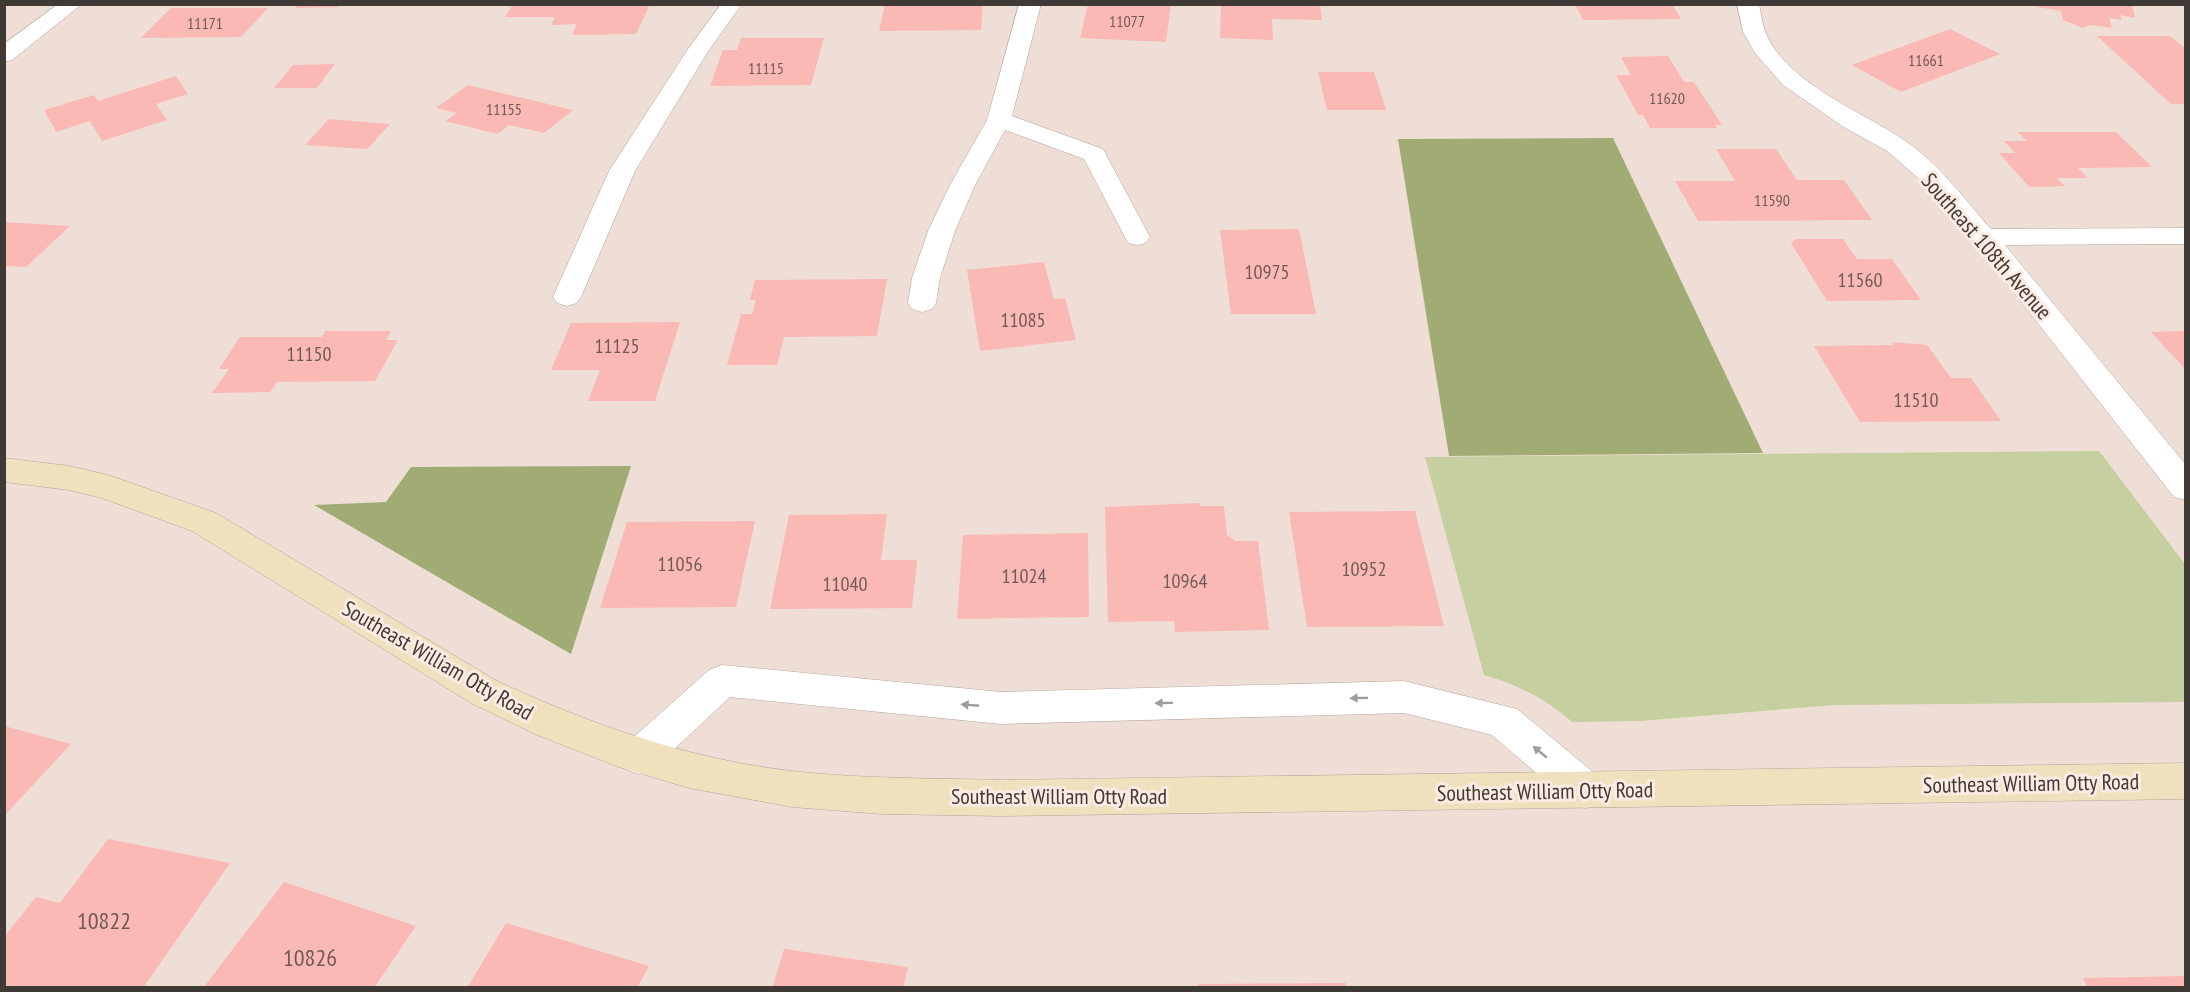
<svg xmlns="http://www.w3.org/2000/svg" width="2190" height="992" font-family="'PT Sans Narrow',sans-serif">
	<style>
		.green { fill: #c5cf9f }
		.forest { fill: #a0ac74 }
		.building { fill: #fbb9b6 }
		.lines { fill: none; stroke-linecap: round; stroke-linejoin: round }
		.lane-casing { stroke: #b2a39a; stroke-width: 1 }
		.street-casing { stroke: #b2a39a; stroke-width: 1 }
		.secondary-casing { stroke: #b2a39a; stroke-width: 1 }
		.lane { fill: #fff; fill-rule: evenodd }
		.street { fill: #fff; fill-rule: evenodd }
		.secondary { fill: #efe1bd; fill-rule: evenodd }
		.oneway { fill: #a09c9a }
		.labels { text-anchor: middle; dominant-baseline: central; stroke-width: 6; stroke-linejoin: round; paint-order: stroke }
		.far-number-label { font-size: 16px; fill: #6f5a56 }
		.number-label { font-size: 20px; fill: #6f5a56 }
		.street-label { font-size: 22px; fill: #403a36; stroke: #fbebe2 }
		.near-number-label { font-size: 24px; fill: #6f5a56 }
	</style>
	<rect width="100%" height="100%" fill="#eeded5"/>
	<!-- green -->
	<path class="green" d="M2099,451L2185,564V702L1834,705L1640,721L1572,722C1545,698 1518,685 1484,675L1425,457Z"/>
	<!-- forest -->
	<g class="forest">
		<path d="M1613,138L1763,453L1449,456L1398,139Z"/>
		<path d="M631,466L571,654L314,505L386,502L411,467Z"/>
	</g>
	<!-- building -->
	<g class="building">
		<path d="M513,4H650L636,34L572,35L577,24L551,25L555,17H505Z"/>
		<path d="M885,4H983L981,30L879,31Z"/>
		<path d="M1088,4H1171L1166,42L1080,38Z"/>
		<path d="M1221,4H1320L1322,20L1272,19L1273,40L1220,38Z"/>
		<path d="M1575,4H1672L1681,19L1583,20Z"/>
		<path d="M2037,4H2132L2135,18L2120,15L2122,20L2109,18L2112,28L2090,25L2083,28L2063,20L2061,11L2037,7Z"/>
		<path d="M298,5H340L338,7L295,8Z"/>
		<path d="M171,8H268L241,37L141,38Z"/>
		<path d="M1950,29L2000,54L1901,92L1852,65Z"/>
		<path d="M2097,36H2170L2186,49V104H2171Z"/>
		<path d="M741,38H824L811,85L710,86L723,50H737Z"/>
		<path d="M1668,56L1684,82H1694L1722,125H1715L1717,128H1650L1643,115H1638L1616,75H1631L1621,57Z"/>
		<path d="M335,64L317,88H274L293,65Z"/>
		<path d="M1318,72H1374L1386,110H1327Z"/>
		<path d="M176,76L188,94L156,104L167,120L102,141L90,121L56,132L44,110L94,95L98,101Z"/>
		<path d="M468,85L573,110L544,133L509,125L498,134L445,121L457,113L436,108Z"/>
		<path d="M329,119L390,124L367,149L305,145Z"/>
		<path d="M2018,132H2116L2152,167L2078,168L2088,178H2057L2065,186L2029,187L1999,153H2015L2004,141H2027Z"/>
		<path d="M1716,149H1776L1797,180H1844L1872,220L1698,221L1675,181H1735Z"/>
		<path d="M4,222L70,226L26,267L4,266Z"/>
		<path d="M1299,229L1316,314H1231L1220,230Z"/>
		<path d="M1795,239H1843L1857,259H1892L1921,300L1827,301L1791,243Z"/>
		<path d="M1044,262L1054,299L1065,298L1076,340L980,351L967,270Z"/>
		<path d="M887,279L877,336L784,337L777,365H727L741,314H752L756,300H750L755,280Z"/>
		<path d="M680,322L655,401H588L600,370H551L571,323Z"/>
		<path d="M325,331H391L386,340H398L375,381L277,382L270,392L212,393L229,369H219L240,337H322Z"/>
		<path d="M2186,331V370L2151,332Z"/>
		<path d="M1892,342L1927,345L1951,378H1971L2001,421L1860,422L1814,346L1894,345Z"/>
		<path d="M1199,503L1200,506H1224L1227,535L1236,541H1258L1269,630L1175,632L1174,621L1108,622L1105,507Z"/>
		<path d="M1415,511L1444,626L1307,627L1289,512Z"/>
		<path d="M887,514L881,560H917L912,608L770,609L789,515Z"/>
		<path d="M755,521L736,607L600,608L627,522Z"/>
		<path d="M1088,533L1089,617L957,619L963,535Z"/>
		<path d="M4,726L71,744L4,816Z"/>
		<path d="M108,839L230,863L143,988H4V937L36,897L60,903Z"/>
		<path d="M284,882L416,926L374,988H203Z"/>
		<path d="M506,923L649,966L637,988H467Z"/>
		<path d="M784,949L908,967L903,988H772Z"/>
		<path d="M2186,976V988H2088L2083,978Z"/>
		<path d="M1346,983V988H1198V984Z"/>
	</g>
	<g class="lines">
		<defs>
			<g id="lane">
				<path d="M721,4H742L709,50L635,171L581,297L577,303L567,306L557,303L553,297L609,171L688,49Z"/>
				<path d="M1019,4H1041L1012,116L1103,149L1150,237L1146,243L1137,245L1128,243L1084,159L1005,130L975,185L955,231L940,278L936,303L932,309L922,312L912,309L908,303L912,278L928,231L950,185L987,120Z"/>
				<path d="M722,665L1001,692L1404,681L1517,709L1599,777L1605,790L1599,803L1585,808L1571,803L1492,735L1404,713L1001,724L730,697L653,769L639,774L625,769L619,757L625,745L709,670Z"/>
			</g>
			<g id="street">
				<path d="M58,4H82L12,60L4,62V44Z"/>
				<path d="M1737,4H1759C1761,13 1762,23 1765,31C1784,82 1863,112 1904,140C1938,163 1964,198 1991,229L2186,228V244L2005,245L2186,465V500L2174,497L1975,243L1924,183L1887,151L1842,126L1783,85L1755,53L1743,32Z"/>
			</g>
			<path id="secondary" d="M4,458L69,466L108,475L216,513L497,681C592,725 688,759 792,771C862,779 932,778 1002,780L2186,763V799L1002,816L882,814L792,807L689,788L619,767L537,735L471,703L192,531L102,498L69,490L4,482Z"/>
		</defs>
		<!-- lane casing -->
		<use href="#lane" class="lane-casing"/>
		<!-- street casing -->
		<use href="#street" class="street-casing"/>
		<!-- secondary casing -->
		<use href="#secondary" class="secondary-casing"/>
		<!-- lane -->
		<use href="#lane" class="lane"/>
		<!-- street -->
		<use href="#street" class="street"/>
		<!-- secondary -->
		<use href="#secondary" class="secondary"/>
	</g>
	<!-- one-way arrows -->
	<defs><path id="oneway-solid" d="M-6-.8H1V-3.2L6.5 0L1 3.2V.8H-6Z" transform="scale(1.5)"/></defs>
	<g class="oneway">
		<use href="#oneway-solid" transform="translate(1359 698) rotate(179)"/>
		<use href="#oneway-solid" transform="translate(1164 703) rotate(179)"/>
		<use href="#oneway-solid" transform="translate(970 705) rotate(-175)"/>
		<use href="#oneway-solid" transform="translate(1540 752) rotate(-140)"/>
	</g>
	<g class="labels">
		<!-- far-number labels -->
		<g class="far-number-label">
			<text x="1127" y="21">11077</text>
			<text x="205" y="23">11171</text>
			<text x="1926" y="60">11661</text>
			<text x="766" y="68">11115</text>
			<text x="1667" y="98">11620</text>
			<text x="504" y="109">11155</text>
			<text x="1772" y="200">11590</text>
		</g>
		<!-- number labels -->
		<g class="number-label">
			<text x="1267" y="272">10975</text>
			<text x="1860" y="280">11560</text>
			<text x="1023" y="320">11085</text>
			<text x="617" y="346">11125</text>
			<text x="309" y="354">11150</text>
			<text x="1916" y="400">11510</text>
			<text x="680" y="564">11056</text>
			<text x="1364" y="569">10952</text>
			<text x="1024" y="576">11024</text>
			<text x="1185" y="581">10964</text>
			<text x="845" y="584">11040</text>
		</g>
		<!-- street labels -->
		<g class="street-label">
			<text transform="translate(1987 246) rotate(49)">Southeast 108th Avenue</text>
			<text transform="translate(438 660) rotate(30)">Southeast William Otty Road</text>
			<text transform="translate(2031 783) rotate(-1)">Southeast William Otty Road</text>
			<text transform="translate(1545 791) rotate(-1)">Southeast William Otty Road</text>
			<text x="1059" y="796">Southeast William Otty Road</text>
		</g>
		<!-- near-number labels -->
		<g class="near-number-label">
			<text x="104" y="920">10822</text>
			<text x="310" y="957">10826</text>
		</g>
	</g>
	<!-- border -->
	<rect width="2190" height="992" fill="none" stroke="#403a36" stroke-width="12"/>
</svg>
